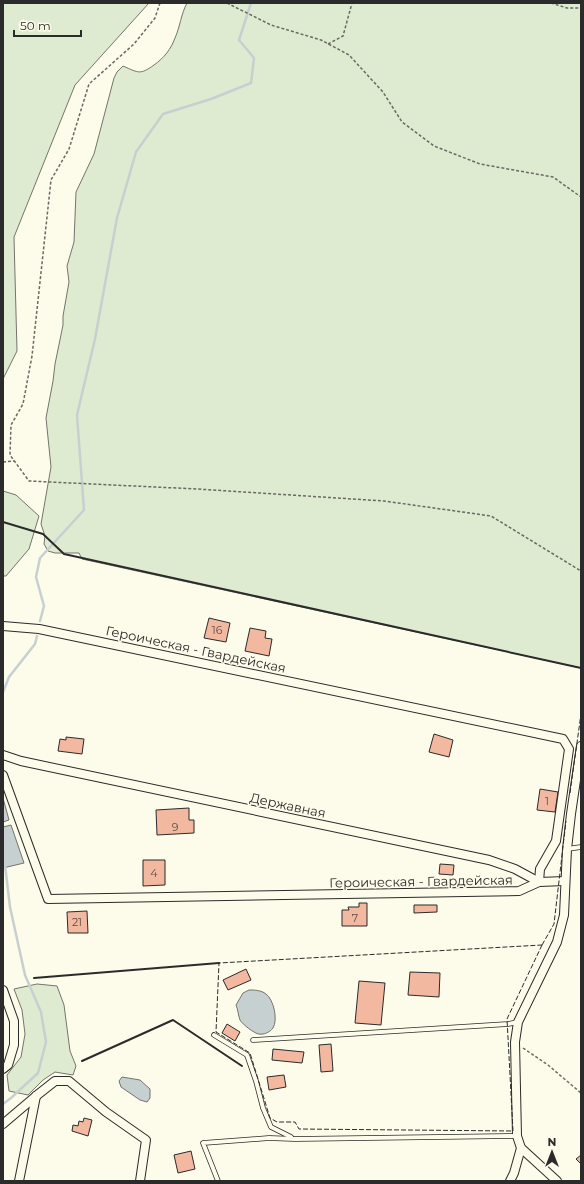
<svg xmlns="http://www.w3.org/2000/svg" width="584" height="1184" font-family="Montserrat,sans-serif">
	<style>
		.green { fill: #deebd1; stroke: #74746e }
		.water { fill: #c7d0d0; stroke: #74746e }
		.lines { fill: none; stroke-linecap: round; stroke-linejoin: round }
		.stream { stroke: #c7d0d0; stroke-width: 2.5 }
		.building { fill: #f2b8a0; stroke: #2b2b2b }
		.lane-casing { stroke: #2b2b2b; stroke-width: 5.5 }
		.street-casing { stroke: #2b2b2b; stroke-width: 10 }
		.path { stroke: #6a6964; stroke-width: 1.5; stroke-dasharray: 3 2; stroke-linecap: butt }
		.lane { stroke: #fdfbea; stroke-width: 4 }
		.street { stroke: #fdfbea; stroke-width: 8 }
		.fence { stroke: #2b2b2b; stroke-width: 1; stroke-dasharray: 5 2; stroke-linecap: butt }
		.wall { stroke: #2b2b2b; stroke-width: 2 }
		.labels { text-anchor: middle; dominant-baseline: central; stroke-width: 3; stroke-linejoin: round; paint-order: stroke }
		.number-label { font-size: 11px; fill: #5d4e48 }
		.street-label { font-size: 13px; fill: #2b2b2b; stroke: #fdfbea }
	</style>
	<rect width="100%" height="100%" fill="#fdfbea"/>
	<!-- green -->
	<g class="green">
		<path d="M3,3H149L75,85L14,237L17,351L3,379Z"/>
		<path d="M187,3H581V668L82,559L79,553H55L48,551L44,544L45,536L41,524L51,467L46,418L53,381L55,364L63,325V316L69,282L67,266L74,242L76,192L94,154L114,78L117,72L123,66C139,73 140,75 154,65C164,58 171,49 175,38C180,27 181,14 187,3Z"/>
		<path d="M3,491L16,495L39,516L29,549L6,576H3Z"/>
		<path d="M37,984L57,986L64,1005L70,1051L76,1066L73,1075L55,1072L43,1080L28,1095L9,1091L7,1075L21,1057L25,1034L22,1010L14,989Z"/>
	</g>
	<!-- water -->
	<g class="water">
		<path d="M3,798L9,820L3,822Z"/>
		<path d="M11,825L24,863L3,868V827Z"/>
		<path d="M249,990C254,990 261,990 266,994C274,1000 278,1020 273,1028C270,1032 264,1035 259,1034C255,1034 242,1024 240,1020C238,1015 238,1009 236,1005L243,993Z"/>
		<path d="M122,1077L140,1080L150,1089V1098L147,1102L140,1100L121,1087L119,1081Z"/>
	</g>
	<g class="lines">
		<!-- stream -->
		<g class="stream">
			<path d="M40,621L44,606L36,577L40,558L84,510L77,415L95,339L117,218L136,152L163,114L211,99L251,83L254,58L239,40L251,3"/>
			<path d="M3,692L9,677L35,644L37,636"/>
			<path d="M3,1104L11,1098L38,1073L46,1042L41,1012L25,975L10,907L5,865"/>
		</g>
	</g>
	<!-- building -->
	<g class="building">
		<path d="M209,618L230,623L226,642L204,638Z"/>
		<path d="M250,628L266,631L265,638L272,639L269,656L245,651Z"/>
		<path d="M434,734L453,740L449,757L429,752Z"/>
		<path d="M66,737L84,739L82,754L58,751L60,739L66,740Z"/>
		<path d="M540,789L558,792L555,812L537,810Z"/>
		<path d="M189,808V820H194V833L157,835L156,810Z"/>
		<path d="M143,860H165V885L143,886Z"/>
		<path d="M440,864L454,865L453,875L439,874Z"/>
		<path d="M359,903H367V926H342V910H349L348,907H359Z"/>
		<path d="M414,905H437V912L414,913Z"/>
		<path d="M87,911L88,933H68L67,912Z"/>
		<path d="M246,969L251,980L228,990L223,980Z"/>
		<path d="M410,972L440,973L439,997L408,995Z"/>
		<path d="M359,981L385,983L381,1025L355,1023Z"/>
		<path d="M227,1024L240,1032L235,1041L222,1033Z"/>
		<path d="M331,1044L333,1071L321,1072L319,1045Z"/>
		<path d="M273,1049L304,1052L302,1063L272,1060Z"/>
		<path d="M284,1075L286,1087L269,1090L267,1077Z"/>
		<path d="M84,1118L92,1120L88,1136L72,1131L73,1125L78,1126L79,1121L83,1122Z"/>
		<path d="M191,1151L195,1169L178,1173L174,1155Z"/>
		<path d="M581,1155V1164L576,1159Z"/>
	</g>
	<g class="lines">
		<defs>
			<g id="lane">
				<path d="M567,849L581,847"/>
				<path d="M214,1035L247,1055L256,1081L263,1108L271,1127L291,1137"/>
				<path d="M253,1040L508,1024L518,1022"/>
				<path d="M218,1181L203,1143L269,1138L295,1139L517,1136"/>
			</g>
			<g id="street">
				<path d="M3,626L39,629L563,739L569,749L556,841L540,869L539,882L519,891L48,899L3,775"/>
				<path d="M3,755L21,761L489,860L515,869L539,882L565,881"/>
				<path d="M3,990L14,1021V1045L8,1065L3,1069"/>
				<path d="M3,1124L36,1096L55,1081H69L106,1112L146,1140L140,1181"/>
				<path d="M19,1181L36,1096"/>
				<path d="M510,1181L514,1173L521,1148"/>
				<path d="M557,1181L521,1148L517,1136L515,1042L518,1022L557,942L564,915L567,849L571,814L581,746"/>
			</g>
		</defs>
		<!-- lane casing -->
		<use href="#lane" class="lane-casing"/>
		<!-- street casing -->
		<use href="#street" class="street-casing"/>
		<!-- path -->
		<g class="path">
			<path d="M160,3L155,18L134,44L89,84L69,149L51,180L32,356L23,404L11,425L10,455L29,481L197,489L384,501L491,516L581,571"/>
			<path d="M227,3L271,25L321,40L349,55L383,92L402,122L434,146L480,164L553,177L581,197"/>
			<path d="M551,3L567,8H581"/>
			<path d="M328,44L343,36L352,3"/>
			<path d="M3,462L14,461"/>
			<path d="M523,1048L548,1065L581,1093"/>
		</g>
		<!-- lane -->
		<use href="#lane" class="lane"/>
		<!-- street -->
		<use href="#street" class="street"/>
		<!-- fence -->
		<g class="fence">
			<path d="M570,793L581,714"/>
			<path d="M542,945L507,1019L513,1131L299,1129L295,1122H277L270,1118L250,1053L216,1032L219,963Z"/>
			<path d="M542,945L554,924L566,821"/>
		</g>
		<!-- wall -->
		<g class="wall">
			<path d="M3,522L43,534L64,554L581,668"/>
			<path d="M34,978L219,963"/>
			<path d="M82,1061L173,1020L242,1066"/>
		</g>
	</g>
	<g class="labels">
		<!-- number labels -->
		<g class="number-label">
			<text x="217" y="630">16</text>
			<text x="547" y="801">1</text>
			<text x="175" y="827">9</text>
			<text x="154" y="873">4</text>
			<text x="355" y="918">7</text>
			<text x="77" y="922">21</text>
		</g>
		<!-- street labels -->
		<g class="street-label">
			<text transform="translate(196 649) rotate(12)">Героическая - Гвардейская</text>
			<text transform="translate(288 805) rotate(12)">Державная</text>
			<text transform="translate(421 881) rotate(-1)">Героическая - Гвардейская</text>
		</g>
	</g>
	<!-- border -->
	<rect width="584" height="1184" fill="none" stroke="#2b2b2b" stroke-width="8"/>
	<!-- north arrow -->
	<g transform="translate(552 1152)" stroke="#fdfbea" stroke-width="3" paint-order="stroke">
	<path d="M0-3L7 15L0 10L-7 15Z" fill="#2b2b2b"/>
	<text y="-6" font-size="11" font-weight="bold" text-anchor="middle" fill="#2b2b2b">N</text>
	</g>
	<!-- scale -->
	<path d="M14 30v6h67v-6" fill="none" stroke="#2b2b2b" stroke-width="2"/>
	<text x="20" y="30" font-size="12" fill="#2b2b2b" stroke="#fdfbea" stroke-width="3" paint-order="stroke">50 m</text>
</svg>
